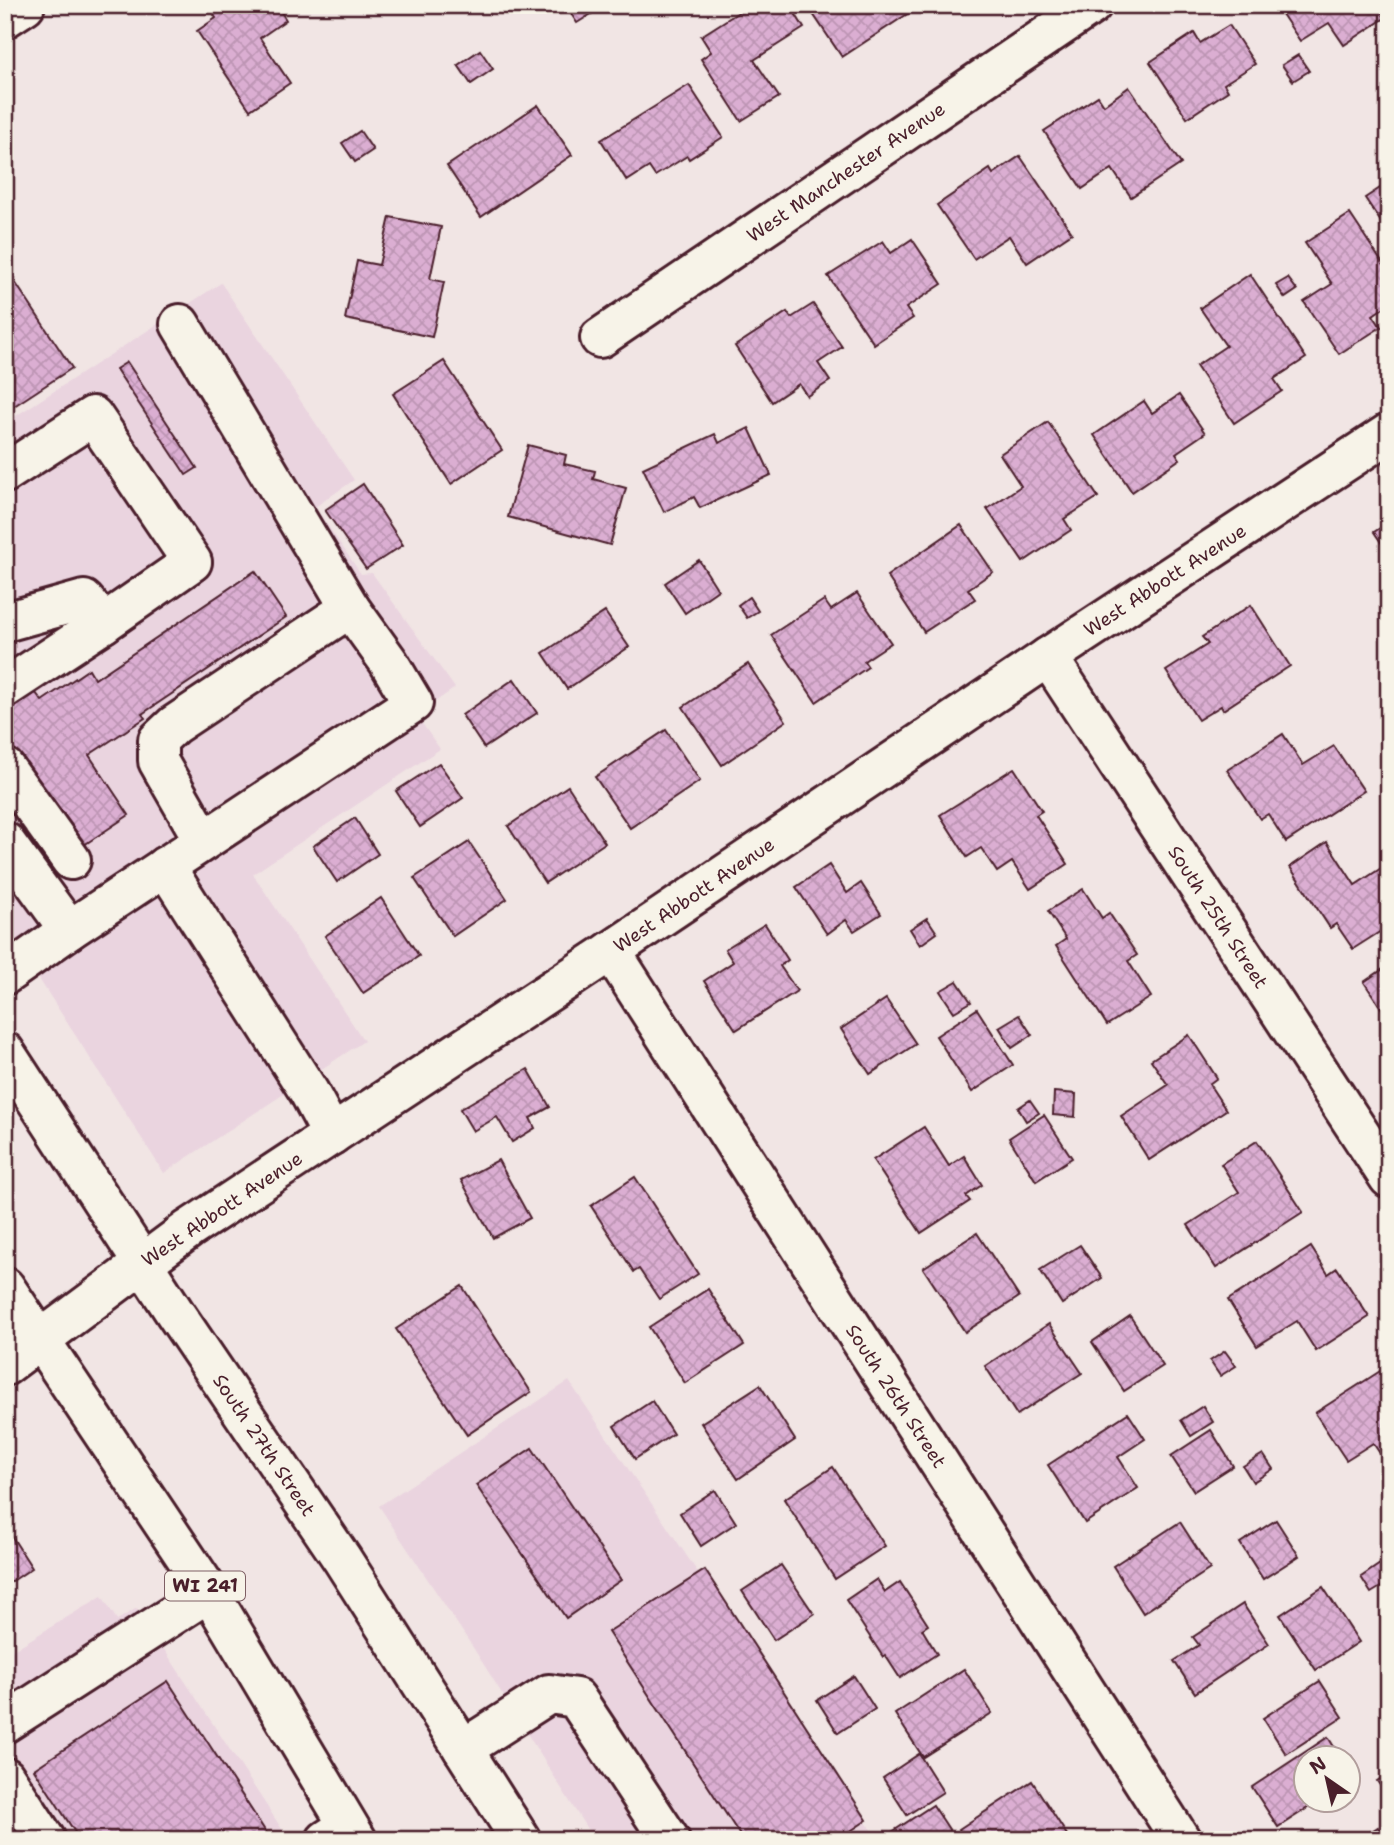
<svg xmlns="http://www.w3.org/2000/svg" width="1394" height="1845" font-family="'Shantell Sans',sans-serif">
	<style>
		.built { fill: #ead4df }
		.building { fill: url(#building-cross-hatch); stroke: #4a1f2b; stroke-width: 2 }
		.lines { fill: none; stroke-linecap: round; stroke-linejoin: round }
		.minor-casing { stroke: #4a1f2b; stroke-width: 44 }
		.major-casing { stroke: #4a1f2b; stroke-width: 44 }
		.minor { stroke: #f7f3e8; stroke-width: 38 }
		.major { stroke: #f7f3e8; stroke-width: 38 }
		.labels { text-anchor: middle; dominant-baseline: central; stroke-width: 6; stroke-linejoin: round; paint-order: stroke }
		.shield { fill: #f7f3e8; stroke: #7e5f64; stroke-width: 2 }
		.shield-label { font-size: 18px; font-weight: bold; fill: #4a1f2b }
		.street-label { font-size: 19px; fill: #4a1f2b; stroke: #f7f3e8 }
	</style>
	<defs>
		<pattern id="building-cross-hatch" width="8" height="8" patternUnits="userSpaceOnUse" patternTransform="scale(1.75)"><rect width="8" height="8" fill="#dbaed2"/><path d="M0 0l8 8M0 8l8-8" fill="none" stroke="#bd95b4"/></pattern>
	</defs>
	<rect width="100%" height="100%" fill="#f1e5e4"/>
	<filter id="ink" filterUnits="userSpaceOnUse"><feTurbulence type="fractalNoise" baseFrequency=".0143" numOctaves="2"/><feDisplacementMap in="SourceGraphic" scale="14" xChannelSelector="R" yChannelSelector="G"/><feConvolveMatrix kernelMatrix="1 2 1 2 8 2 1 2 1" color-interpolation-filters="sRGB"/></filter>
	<g filter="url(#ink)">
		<!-- built -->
		<g class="built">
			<path d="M221,283L354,480L315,507L361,574L372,573L455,688L416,715L440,749L253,874L364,1041L164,1173L5,926V423Z"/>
			<path d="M569,1381L878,1840H594L474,1649L379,1506Z"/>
			<path d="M102,1596L117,1620L137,1608L289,1840H5V1655Z"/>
		</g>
		<!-- building -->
		<g class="building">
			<path d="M228,5H277L286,20L260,38L290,83L250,110L197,31L216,18L214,15Z"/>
			<path d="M568,5H588L593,13L577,23L566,6Z"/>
			<path d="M750,5H790L804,28L754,60L779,97L741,121L701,59L711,52L701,36Z"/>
			<path d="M807,5H921L842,57Z"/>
			<path d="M1276,5H1377L1385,18L1344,45L1329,23L1300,41Z"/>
			<path d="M1229,25L1255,64L1224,84L1228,91L1187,118L1150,62L1194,33L1200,43Z"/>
			<path d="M480,50L493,69L471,84L458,65Z"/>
			<path d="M1298,55L1309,71L1293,81L1282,65Z"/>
			<path d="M689,85L723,137L689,159L687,156L655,176L649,167L627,181L601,140Z"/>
			<path d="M1129,87L1181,164L1131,197L1112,169L1082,189L1044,131L1098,96L1104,105Z"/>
			<path d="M538,105L572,155L481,217L447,166Z"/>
			<path d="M360,131L373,150L355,162L342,143Z"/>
			<path d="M1020,156L1072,233L1027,263L1009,236L974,259L937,205L990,169L993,174Z"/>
			<path d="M1383,186L1389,194V216L1381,222L1365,198Z"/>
			<path d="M1350,214L1389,273V304L1373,315L1381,327L1339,354L1304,302L1332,284L1305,243Z"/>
			<path d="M390,217L441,227L430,279L444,282L432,337L345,319L357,261L379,265Z"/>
			<path d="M912,239L942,284L906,308L913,318L874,344L828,276L883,241L891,253Z"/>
			<path d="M5,267L72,368L5,412Z"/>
			<path d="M1250,274L1306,358L1274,379L1282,391L1234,423L1196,366L1226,346L1200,308Z"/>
			<path d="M1288,278L1297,290L1285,298L1276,285Z"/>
			<path d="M813,304L842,347L818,363L830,381L807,396L799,384L772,402L735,346L787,312L791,318Z"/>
			<path d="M444,361L502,450L451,484L393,394Z"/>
			<path d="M127,362L197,468L186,475L116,369Z"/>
			<path d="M1179,395L1205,433L1176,453L1180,459L1132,492L1094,435L1144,401L1152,413Z"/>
			<path d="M1048,422L1098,497L1064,519L1071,530L1023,562L987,509L1021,486L1000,454Z"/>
			<path d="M749,428L771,475L700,508L694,497L664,512L643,468L715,434L719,443Z"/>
			<path d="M528,445L566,455L564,464L595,471L593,479L626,488L610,545L508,517Z"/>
			<path d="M363,484L403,545L366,569L325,510Z"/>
			<path d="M1389,522V554L1374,532Z"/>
			<path d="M961,525L993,572L968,589L975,599L924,632L887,576Z"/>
			<path d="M699,560L718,590L685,613L665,583Z"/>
			<path d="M255,571L286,617L142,714L145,718L89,755L129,815L81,847L5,760V711L7,710L5,704L21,693L25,700L36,693L42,701L89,669L95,679Z"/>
			<path d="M857,593L891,643L864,661L868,667L816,702L771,635L824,600L831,610Z"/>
			<path d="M749,597L758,611L747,618L738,605Z"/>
			<path d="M1251,605L1290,666L1223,710L1221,706L1198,720L1166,671L1208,644L1202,637Z"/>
			<path d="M605,612L629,647L567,689L543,653Z"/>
			<path d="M748,664L786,721L722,765L683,707Z"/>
			<path d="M514,679L537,713L484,748L462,715Z"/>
			<path d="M666,730L700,781L630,828L595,777Z"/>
			<path d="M1283,734L1303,765L1334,746L1364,791L1286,842L1268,814L1260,819L1227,770Z"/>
			<path d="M439,763L463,798L420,827L396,791Z"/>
			<path d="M1014,768L1042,811L1036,815L1068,864L1030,889L1012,862L997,872L981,848L967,857L940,815Z"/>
			<path d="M568,786L605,843L545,883L508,826Z"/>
			<path d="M355,818L378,854L337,882L313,846Z"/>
			<path d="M469,842L507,899L453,936L414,878Z"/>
			<path d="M1327,842L1355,885L1389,863V926L1353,949L1336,924L1330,928L1290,867Z"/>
			<path d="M829,865L847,893L861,883L881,914L854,931L846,920L827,934L796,887Z"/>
			<path d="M1083,889L1102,918L1109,913L1137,955L1128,961L1151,997L1107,1025L1056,946L1066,939L1048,911Z"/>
			<path d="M381,898L419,956L363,993L325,936Z"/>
			<path d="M927,918L937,933L920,945L910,929Z"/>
			<path d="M765,924L788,960L780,966L797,991L736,1030L704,981L733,962L725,949Z"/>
			<path d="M1389,965V1020L1364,982Z"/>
			<path d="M957,981L971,1002L954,1012L940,991Z"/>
			<path d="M886,999L916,1044L870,1074L841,1029Z"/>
			<path d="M977,1009L1013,1065L972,1092L936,1036Z"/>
			<path d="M1019,1015L1032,1035L1012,1048L999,1027Z"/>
			<path d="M1189,1035L1217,1078L1209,1084L1226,1110L1149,1160L1121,1116L1168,1085L1151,1060Z"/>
			<path d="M528,1069L550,1107L530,1118L535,1128L512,1142L497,1117L473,1131L460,1109Z"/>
			<path d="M1054,1092L1076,1094L1075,1117L1053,1115Z"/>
			<path d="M1030,1100L1039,1113L1026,1121L1018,1108Z"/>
			<path d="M1044,1115L1072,1158L1036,1181L1009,1138Z"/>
			<path d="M924,1127L949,1166L964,1156L982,1185L966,1196L970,1201L921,1233L873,1160Z"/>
			<path d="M1257,1141L1303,1212L1216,1268L1188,1225L1239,1192L1221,1164Z"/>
			<path d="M498,1160L530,1218L493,1238L461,1180Z"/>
			<path d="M635,1177L698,1274L659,1299L639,1269L634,1272L591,1206Z"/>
			<path d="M977,1233L1019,1297L965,1332L923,1268Z"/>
			<path d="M1080,1245L1102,1278L1062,1304L1040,1270Z"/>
			<path d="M1311,1247L1328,1274L1337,1268L1369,1317L1316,1351L1297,1321L1257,1346L1228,1300Z"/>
			<path d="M462,1286L531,1392L467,1435L396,1329Z"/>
			<path d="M708,1289L744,1345L685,1383L649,1327Z"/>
			<path d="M1130,1316L1163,1366L1124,1391L1092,1342Z"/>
			<path d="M1049,1324L1082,1373L1017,1415L985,1366Z"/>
			<path d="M1225,1351L1236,1366L1220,1376L1210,1361Z"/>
			<path d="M1388,1366L1389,1467L1373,1443L1346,1460L1315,1413Z"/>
			<path d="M760,1385L795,1440L738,1479L701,1423Z"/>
			<path d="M652,1401L673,1434L635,1459L614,1426Z"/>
			<path d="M1203,1406L1213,1422L1191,1436L1181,1420Z"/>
			<path d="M1128,1413L1145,1439L1118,1457L1138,1488L1085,1523L1048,1465Z"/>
			<path d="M1211,1430L1233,1466L1194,1491L1171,1456Z"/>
			<path d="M532,1448L621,1580L566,1618L476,1485Z"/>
			<path d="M1263,1454L1273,1469L1253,1482L1243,1466Z"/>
			<path d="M833,1467L885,1546L835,1579L784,1499Z"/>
			<path d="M715,1490L736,1523L701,1546L680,1513Z"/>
			<path d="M1276,1520L1299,1556L1263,1579L1240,1543Z"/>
			<path d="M1180,1522L1210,1569L1143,1613L1113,1566Z"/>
			<path d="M9,1532L32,1568L5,1586V1535Z"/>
			<path d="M1380,1564L1389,1582L1371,1593L1361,1577Z"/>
			<path d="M781,1565L814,1614L774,1640L742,1591Z"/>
			<path d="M705,1570L867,1820L837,1840H743L608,1632Z"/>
			<path d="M877,1579L885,1592L900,1582L928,1625L922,1629L937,1654L900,1678L885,1655L883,1657L846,1600Z"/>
			<path d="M1323,1587L1359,1642L1316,1670L1280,1615Z"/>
			<path d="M1243,1604L1269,1644L1195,1693L1174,1661L1199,1645L1193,1637Z"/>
			<path d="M964,1669L992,1713L923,1757L895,1714Z"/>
			<path d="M854,1676L875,1709L838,1733L817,1700Z"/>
			<path d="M168,1681L271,1840H80L34,1769Z"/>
			<path d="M1320,1681L1343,1717L1286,1754L1263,1718Z"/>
			<path d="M1328,1737L1341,1758H1306V1800H1320L1278,1827L1252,1787Z"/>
			<path d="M919,1754L943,1792L907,1815L883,1778Z"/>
			<path d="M1389,1773V1798L1377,1781Z"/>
			<path d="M1032,1781L1069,1838L1066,1840H965L959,1829Z"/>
			<path d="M933,1805L956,1840H897L892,1832Z"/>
			<path d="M1378,1827L1386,1840H1358Z"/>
		</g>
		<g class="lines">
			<defs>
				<g id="minor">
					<path d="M5,18L25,5"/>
					<path d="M180,324L350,608"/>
					<path d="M600,338L1092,5"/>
					<path d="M5,473L93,416L192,562L104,623L84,600L5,622"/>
					<path d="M1048,657L1389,1178"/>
					<path d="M5,688L104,623"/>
					<path d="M5,768L71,860"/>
					<path d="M5,842L69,930L5,975"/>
					<path d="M165,866L309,1092L332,1135"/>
					<path d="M69,930L413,703L388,661L350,608L174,725L158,740V761L204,841"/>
					<path d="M611,951L1181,1840"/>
					<path d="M5,1366L189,1229L611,951L1048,657L1389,433"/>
					<path d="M5,1723L209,1592"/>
					<path d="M463,1749L549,1694L576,1698L670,1840"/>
					<path d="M5,1777L46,1840"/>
					<path d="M326,1840L348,1826"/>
				</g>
				<g id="major">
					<path d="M5,1052L175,1313L342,1559L521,1840"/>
					<path d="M5,1287L209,1592L357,1840"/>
				</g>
			</defs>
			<!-- minor casing -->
			<use href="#minor" class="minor-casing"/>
			<!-- major casing -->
			<use href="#major" class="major-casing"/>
			<!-- minor -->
			<use href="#minor" class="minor"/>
			<!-- major -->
			<use href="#major" class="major"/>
		</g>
	</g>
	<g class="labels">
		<!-- shield labels -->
		<rect class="shield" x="165" y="1571.5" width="80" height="29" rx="5"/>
		<g class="shield-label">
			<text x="205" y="1586">WI 241</text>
		</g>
		<!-- street labels -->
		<g class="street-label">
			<text transform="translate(846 172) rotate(-34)">West Manchester Avenue</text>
			<text transform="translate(1165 580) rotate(-33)">West Abbott Avenue</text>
			<text transform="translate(694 895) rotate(-34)">West Abbott Avenue</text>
			<text transform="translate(1218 917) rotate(57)">South 25th Street</text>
			<text transform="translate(222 1209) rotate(-34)">West Abbott Avenue</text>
			<text transform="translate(896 1396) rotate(57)">South 26th Street</text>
			<text transform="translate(264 1445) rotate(56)">South 27th Street</text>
		</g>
	</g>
	<!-- margin -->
	<rect width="1394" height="1845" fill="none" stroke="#f7f3e8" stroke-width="28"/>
	<rect x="14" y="14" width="1366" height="1817" fill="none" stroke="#4a1f2b" stroke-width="2.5" filter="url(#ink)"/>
	<!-- north arrow -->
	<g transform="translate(1327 1779) rotate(326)"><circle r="33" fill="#f7f3e8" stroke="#b29e9c" stroke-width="2"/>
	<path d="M0-5L12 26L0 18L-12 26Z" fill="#4a1f2b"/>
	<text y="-10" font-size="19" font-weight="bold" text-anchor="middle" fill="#4a1f2b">N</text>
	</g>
</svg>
